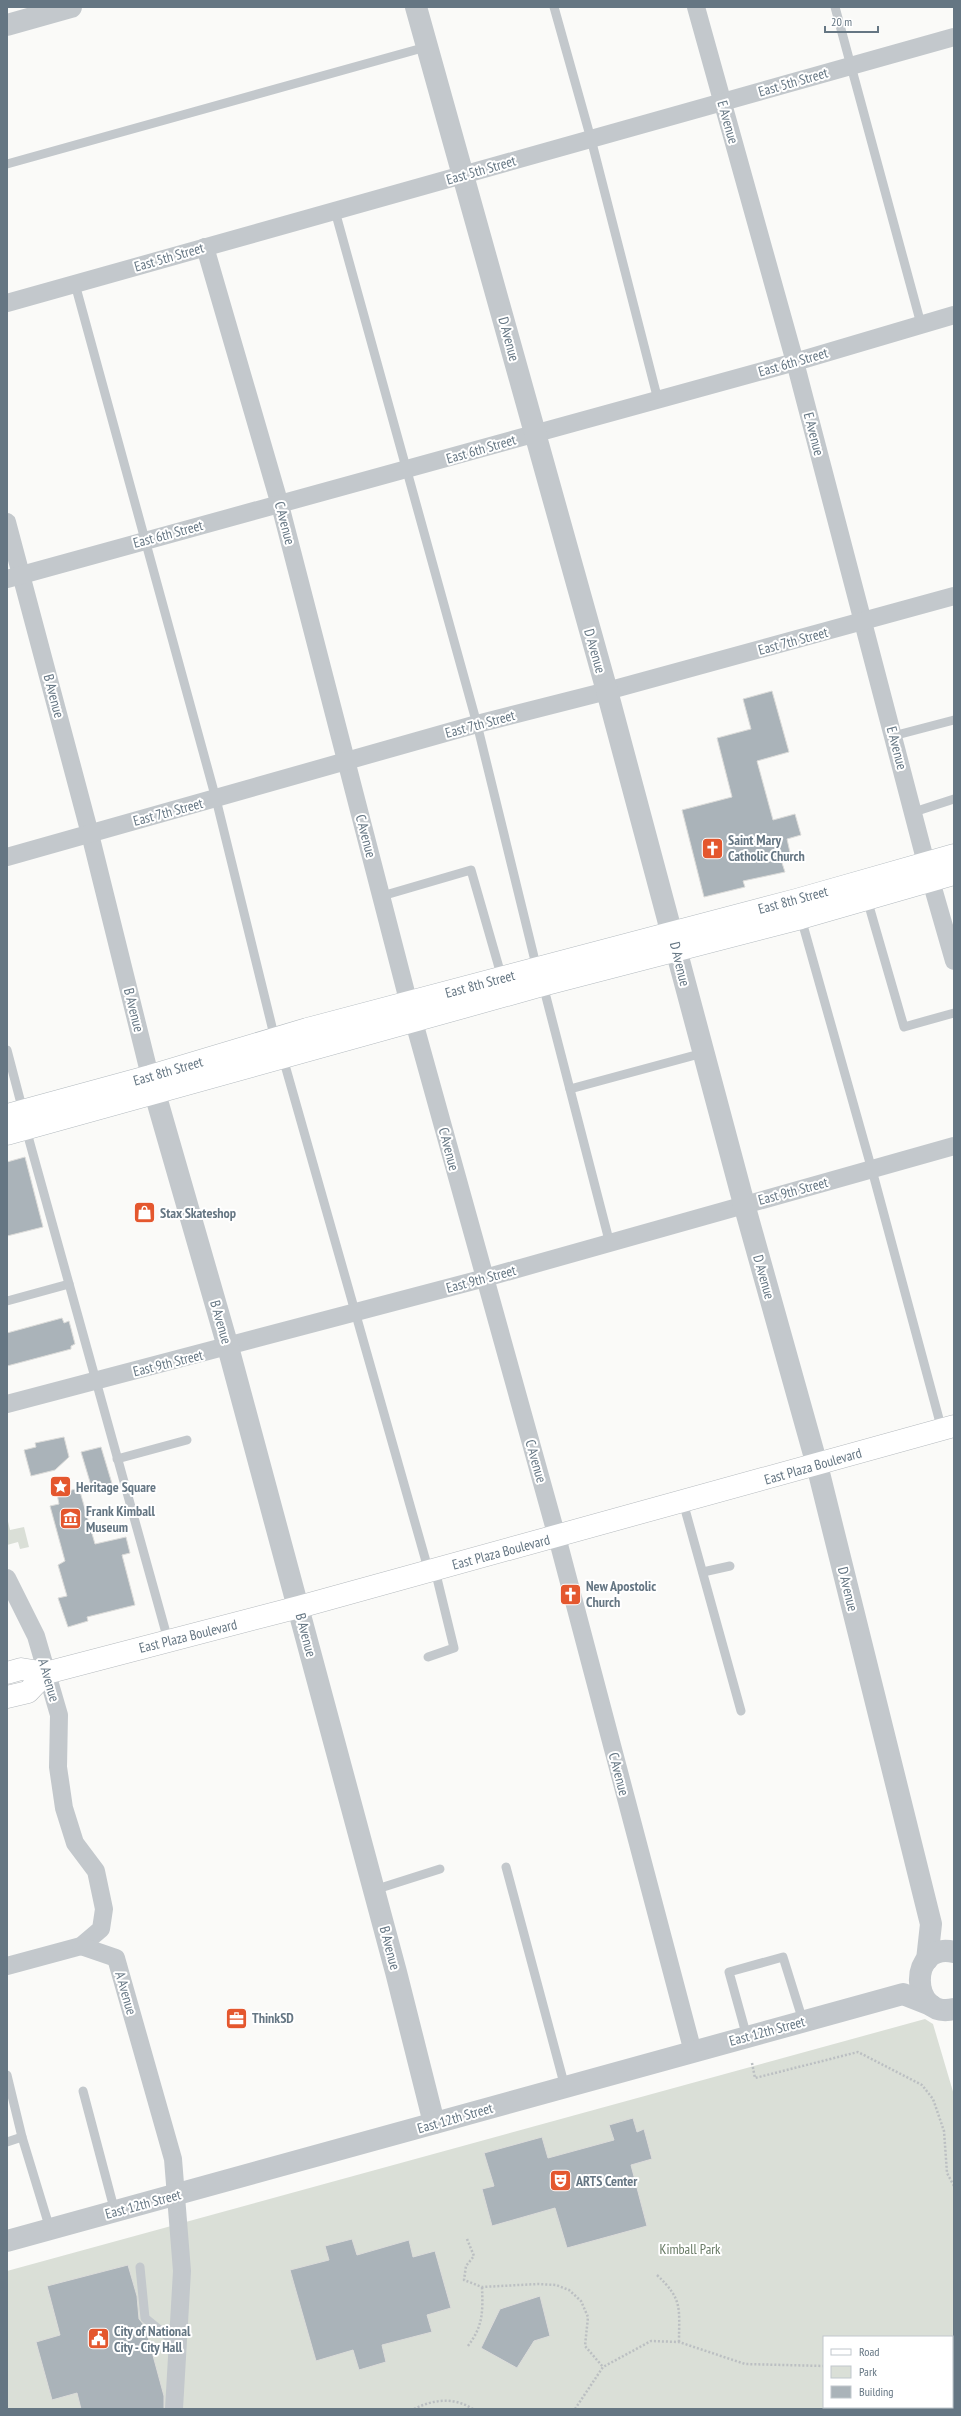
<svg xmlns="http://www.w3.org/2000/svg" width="961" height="2416" font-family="'PT Sans Narrow',sans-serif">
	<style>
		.green { fill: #dadfd7; fill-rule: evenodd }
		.building { fill: #aab3b9; stroke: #dcdcda }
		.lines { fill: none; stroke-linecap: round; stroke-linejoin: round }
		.secondary-casing { stroke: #b3babf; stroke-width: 23 }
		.primary-casing { stroke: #b5babe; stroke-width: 23 }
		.path { stroke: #bbbfc2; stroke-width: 2.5; stroke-dasharray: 2 2; stroke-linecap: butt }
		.service { stroke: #c3c8cc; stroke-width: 9 }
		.minor { stroke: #c3c8cc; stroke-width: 18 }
		.tertiary { stroke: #c3c8cc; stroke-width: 22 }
		.secondary { stroke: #fff; stroke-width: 22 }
		.primary { stroke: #fff; stroke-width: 22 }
		.labels { text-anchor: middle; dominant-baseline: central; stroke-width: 4; stroke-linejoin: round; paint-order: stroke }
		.street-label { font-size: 14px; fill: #657683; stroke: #fff }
		.poi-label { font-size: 14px; font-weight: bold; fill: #657683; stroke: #fff; text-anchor: start }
		.park-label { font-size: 14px; fill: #687a64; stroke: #fff }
	</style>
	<rect width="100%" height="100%" fill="#fafaf8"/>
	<!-- green -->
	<g class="green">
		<path d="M7,1517L10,1530L24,1527L29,1547L20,1549L18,1542L7,1545Z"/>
		<path d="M925,2019L933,2024L954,2095V2409H7V2271ZM824,2337H952V2407H824Z"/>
	</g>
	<!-- building -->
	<g class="building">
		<path d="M772,691L789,752L757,761L773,820L795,814L801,835L787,839L791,857L781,860L785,872L743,881L745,887L704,897L682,810L732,797L717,738L751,729L743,699Z"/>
		<path d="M25,1157L43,1227L7,1236V1162Z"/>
		<path d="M62,1318L64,1323L69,1321L75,1344L71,1346V1349L7,1366V1333Z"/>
		<path d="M64,1437L69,1457L55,1470L31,1476L24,1450L36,1447L35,1443Z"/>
		<path d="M101,1447L113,1487L93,1492L81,1452Z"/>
		<path d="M79,1488L95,1544L126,1537L130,1553L122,1555L135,1605L87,1617L88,1621L68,1627L58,1598L67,1596L58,1565L65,1561L50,1506L59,1504L57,1494Z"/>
		<path d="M633,2118L637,2132L644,2129L652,2159L631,2165L647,2226L567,2248L555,2208L492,2226L482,2189L494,2186L484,2153L542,2137L548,2158L614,2140L609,2125Z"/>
		<path d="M352,2239L357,2255L409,2240L413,2257L435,2251L451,2308L427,2315L432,2332L382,2345L386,2362L359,2370L353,2350L316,2361L290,2270L329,2260L325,2246Z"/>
		<path d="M128,2265L137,2296L139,2319L145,2326L164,2396V2409H81L77,2393L52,2400L36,2342L60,2335L47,2286Z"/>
		<path d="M540,2296L550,2336L534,2341L517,2368L481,2348L500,2309Z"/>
	</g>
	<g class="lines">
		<defs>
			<g id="secondary">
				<path d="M7,1115L150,1076L307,1029L796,900L954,855"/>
				<path d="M7,1134L543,985L801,918L954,874"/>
			</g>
			<g id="primary">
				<path d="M7,1673L21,1669L46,1673L299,1607L954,1426"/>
				<path d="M7,1697L28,1692L46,1673"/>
			</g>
		</defs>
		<!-- secondary casing -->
		<use href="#secondary" class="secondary-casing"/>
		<!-- primary casing -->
		<use href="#primary" class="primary-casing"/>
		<!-- path -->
		<g class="path">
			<path d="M752,2063L755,2078L858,2052L922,2085L933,2099L944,2131L947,2173L954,2186"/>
			<path d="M467,2239L474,2256L466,2266L464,2280L482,2287L538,2284L556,2285L569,2290L581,2301L588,2317L585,2346L603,2367"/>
			<path d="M657,2275C683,2300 679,2307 679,2342"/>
			<path d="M468,2346C483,2326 483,2312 482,2287"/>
			<path d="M908,2407L909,2409"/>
			<path d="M414,2409C434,2399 454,2397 473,2409"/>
			<path d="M575,2409L603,2367L651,2341L679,2342L745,2364L824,2366"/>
		</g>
		<!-- service -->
		<g class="service">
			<path d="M554,7L591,139L658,400"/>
			<path d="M835,7L921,324"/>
			<path d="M7,164L426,47"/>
			<path d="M335,211L477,724L537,969"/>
			<path d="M75,284L216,799L275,1039"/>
			<path d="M893,736L954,720"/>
			<path d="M914,812L954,799"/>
			<path d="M382,896L471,870L502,978"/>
			<path d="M867,899L904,1027L954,1013"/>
			<path d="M801,918L872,1170L942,1430"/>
			<path d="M543,985L610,1244"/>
			<path d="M7,1050L23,1111"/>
			<path d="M283,1058L429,1572"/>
			<path d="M570,1089L703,1053"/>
			<path d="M26,1129L168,1640"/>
			<path d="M7,1301L69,1284"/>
			<path d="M117,1459L187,1440"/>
			<path d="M683,1502L741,1711"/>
			<path d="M703,1572L730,1566"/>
			<path d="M428,1657L454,1648L435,1570"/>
			<path d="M506,1867L565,2087"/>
			<path d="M374,1890L440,1869"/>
			<path d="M747,2037L729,1972L783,1957L803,2021"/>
			<path d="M7,2075L22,2137L50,2229"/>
			<path d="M83,2091L115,2212"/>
			<path d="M7,2142L22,2137"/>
			<path d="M140,2267L145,2318L178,2345"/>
		</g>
		<!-- minor -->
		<g class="minor">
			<path d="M696,7L795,362L926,863"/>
			<path d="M205,247L280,505L409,1004L557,1537L693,2052"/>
			<path d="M7,303L954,37"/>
			<path d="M7,522L90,834L150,1076"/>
			<path d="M7,579L795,362L954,315"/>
			<path d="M7,857L477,724L607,691L954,596"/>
			<path d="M931,881L954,961"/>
			<path d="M7,1404L485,1278L954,1146"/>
			<path d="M7,1578L36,1636L59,1715L58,1767L64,1808L75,1843L96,1871L104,1909L101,1929L81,1946L7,1966"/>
			<path d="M81,1946L116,1958L173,2159L182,2271L174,2409"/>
		</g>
		<!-- tertiary -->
		<g class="tertiary">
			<path d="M416,7L607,691L744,1204L817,1465L931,1924L927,1960"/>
			<path d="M7,25L71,7"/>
			<path d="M150,1076L228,1347L396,1972L434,2123"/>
			<path d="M954,1952C908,1941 909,2020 954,2009"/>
			<path d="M7,2241L903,1994L931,2005"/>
		</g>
		<!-- secondary -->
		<use href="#secondary" class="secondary"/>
		<!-- primary -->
		<use href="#primary" class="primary"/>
	</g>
	<!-- icons -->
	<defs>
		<symbol id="church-square" viewBox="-11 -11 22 22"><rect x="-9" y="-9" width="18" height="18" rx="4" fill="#e4572e" stroke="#fff"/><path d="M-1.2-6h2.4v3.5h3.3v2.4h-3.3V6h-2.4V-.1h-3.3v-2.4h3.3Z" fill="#fff"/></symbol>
		<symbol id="shop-square" viewBox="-11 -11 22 22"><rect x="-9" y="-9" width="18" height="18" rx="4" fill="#e4572e" stroke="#fff"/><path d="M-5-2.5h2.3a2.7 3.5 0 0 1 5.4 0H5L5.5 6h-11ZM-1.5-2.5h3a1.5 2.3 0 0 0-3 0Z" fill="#fff"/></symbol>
		<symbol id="sight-square" viewBox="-11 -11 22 22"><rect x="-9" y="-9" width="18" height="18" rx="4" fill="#e4572e" stroke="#fff"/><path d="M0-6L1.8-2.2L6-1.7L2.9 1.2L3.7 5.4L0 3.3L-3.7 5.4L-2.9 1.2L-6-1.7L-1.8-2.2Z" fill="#fff"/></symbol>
		<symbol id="museum-square" viewBox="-11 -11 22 22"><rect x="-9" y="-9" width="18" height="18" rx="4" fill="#e4572e" stroke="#fff"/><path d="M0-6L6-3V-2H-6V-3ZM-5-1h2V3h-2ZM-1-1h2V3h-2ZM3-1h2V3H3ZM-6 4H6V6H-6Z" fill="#fff"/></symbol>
		<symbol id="office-square" viewBox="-11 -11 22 22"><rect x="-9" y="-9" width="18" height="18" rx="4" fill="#e4572e" stroke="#fff"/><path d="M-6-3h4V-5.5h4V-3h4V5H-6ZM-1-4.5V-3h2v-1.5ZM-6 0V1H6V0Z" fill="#fff"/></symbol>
		<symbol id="theatre-square" viewBox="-11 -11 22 22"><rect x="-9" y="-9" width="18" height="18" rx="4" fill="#e4572e" stroke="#fff"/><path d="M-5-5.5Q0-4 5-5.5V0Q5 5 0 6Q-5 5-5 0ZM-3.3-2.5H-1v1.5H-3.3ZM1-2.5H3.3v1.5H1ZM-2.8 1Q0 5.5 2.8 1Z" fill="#fff"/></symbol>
		<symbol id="civic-square" viewBox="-11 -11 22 22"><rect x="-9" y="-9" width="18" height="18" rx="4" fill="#e4572e" stroke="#fff"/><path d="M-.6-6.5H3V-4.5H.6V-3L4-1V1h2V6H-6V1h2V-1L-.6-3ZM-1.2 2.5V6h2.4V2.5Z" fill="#fff"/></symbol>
	</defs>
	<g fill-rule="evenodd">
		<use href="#church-square" x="700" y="836" width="25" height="25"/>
		<use href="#shop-square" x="132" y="1200" width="25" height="25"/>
		<use href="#sight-square" x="48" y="1474" width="25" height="25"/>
		<use href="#museum-square" x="58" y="1506" width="25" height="25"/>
		<use href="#church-square" x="558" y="1582" width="25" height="25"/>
		<use href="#office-square" x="224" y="2006" width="25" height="25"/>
		<use href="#theatre-square" x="548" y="2168" width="25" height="25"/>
		<use href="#civic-square" x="86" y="2326" width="25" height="25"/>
	</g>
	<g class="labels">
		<!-- street labels -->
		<g class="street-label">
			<text transform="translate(793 82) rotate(-16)">East 5th Street</text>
			<text transform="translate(728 122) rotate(74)">E Avenue</text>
			<text transform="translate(481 170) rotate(-16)">East 5th Street</text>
			<text transform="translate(169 257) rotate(-16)">East 5th Street</text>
			<text transform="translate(509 339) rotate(75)">D Avenue</text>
			<text transform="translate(793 362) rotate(-16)">East 6th Street</text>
			<text transform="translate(814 434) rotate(75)">E Avenue</text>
			<text transform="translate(481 449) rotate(-16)">East 6th Street</text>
			<text transform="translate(285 523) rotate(75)">C Avenue</text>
			<text transform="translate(168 534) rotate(-15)">East 6th Street</text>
			<text transform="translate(793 641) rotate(-15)">East 7th Street</text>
			<text transform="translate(595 651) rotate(74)">D Avenue</text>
			<text transform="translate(54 696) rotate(75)">B Avenue</text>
			<text transform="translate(480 724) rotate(-15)">East 7th Street</text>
			<text transform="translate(897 748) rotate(75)">E Avenue</text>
			<text transform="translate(168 812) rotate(-15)">East 7th Street</text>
			<text transform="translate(366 836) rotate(75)">C Avenue</text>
			<text transform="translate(793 900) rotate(-15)">East 8th Street</text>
			<text transform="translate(680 964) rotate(76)">D Avenue</text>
			<text transform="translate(480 984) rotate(-15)">East 8th Street</text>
			<text transform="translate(134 1010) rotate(76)">B Avenue</text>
			<text transform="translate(168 1071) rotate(-16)">East 8th Street</text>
			<text transform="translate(449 1149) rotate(75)">C Avenue</text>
			<text transform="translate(793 1191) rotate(-15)">East 9th Street</text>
			<text transform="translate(764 1277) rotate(74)">D Avenue</text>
			<text transform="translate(481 1279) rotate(-15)">East 9th Street</text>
			<text transform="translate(221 1322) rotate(74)">B Avenue</text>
			<text transform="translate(168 1363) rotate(-14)">East 9th Street</text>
			<text transform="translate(536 1461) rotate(74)">C Avenue</text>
			<text transform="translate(813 1466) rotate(-16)">East Plaza Boulevard</text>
			<text transform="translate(501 1552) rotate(-15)">East Plaza Boulevard</text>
			<text transform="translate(848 1589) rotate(76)">D Avenue</text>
			<text transform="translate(306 1635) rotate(75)">B Avenue</text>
			<text transform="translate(188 1636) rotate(-14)">East Plaza Boulevard</text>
			<text transform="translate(49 1680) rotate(74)">A Avenue</text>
			<text transform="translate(619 1774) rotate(75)">C Avenue</text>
			<text transform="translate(390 1948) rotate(75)">B Avenue</text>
			<text transform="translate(126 1993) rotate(74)">A Avenue</text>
			<text transform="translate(767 2031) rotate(-15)">East 12th Street</text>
			<text transform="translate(455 2118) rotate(-16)">East 12th Street</text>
			<text transform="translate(143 2204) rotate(-15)">East 12th Street</text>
		</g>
		<!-- poi labels -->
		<g class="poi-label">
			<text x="728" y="840">Saint Mary<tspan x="728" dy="16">Catholic Church</tspan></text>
			<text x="160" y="1213">Stax Skateshop</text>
			<text x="76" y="1487">Heritage Square</text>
			<text x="86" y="1511">Frank Kimball<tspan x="86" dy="16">Museum</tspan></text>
			<text x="586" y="1586">New Apostolic<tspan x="586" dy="16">Church</tspan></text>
			<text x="252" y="2018">ThinkSD</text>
			<text x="576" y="2181">ARTS Center</text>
			<text x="114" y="2331">City of National<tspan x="114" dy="16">City - City Hall</tspan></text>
		</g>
		<!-- park labels -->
		<g class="park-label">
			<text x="690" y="2249">Kimball Park</text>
		</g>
	</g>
	<!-- border -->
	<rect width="961" height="2416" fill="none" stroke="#657683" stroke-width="16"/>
	<!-- legend -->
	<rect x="823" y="2336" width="130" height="72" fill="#ffffff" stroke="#c1c8cd"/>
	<rect x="831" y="2349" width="20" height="6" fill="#ffffff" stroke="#c1c8cd"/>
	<text x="859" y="2356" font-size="12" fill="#657683">Road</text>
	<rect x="831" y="2366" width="20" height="12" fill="#dadfd7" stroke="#c1c8cd"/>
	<text x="859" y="2376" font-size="12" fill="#657683">Park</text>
	<rect x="831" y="2386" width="20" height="12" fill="#aab3b9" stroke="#c1c8cd"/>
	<text x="859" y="2396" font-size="12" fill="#657683">Building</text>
	<!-- scale -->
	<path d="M825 26v6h53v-6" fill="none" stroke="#657683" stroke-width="2"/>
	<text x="831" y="26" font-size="12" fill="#657683" stroke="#ffffff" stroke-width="3" paint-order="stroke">20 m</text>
</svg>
